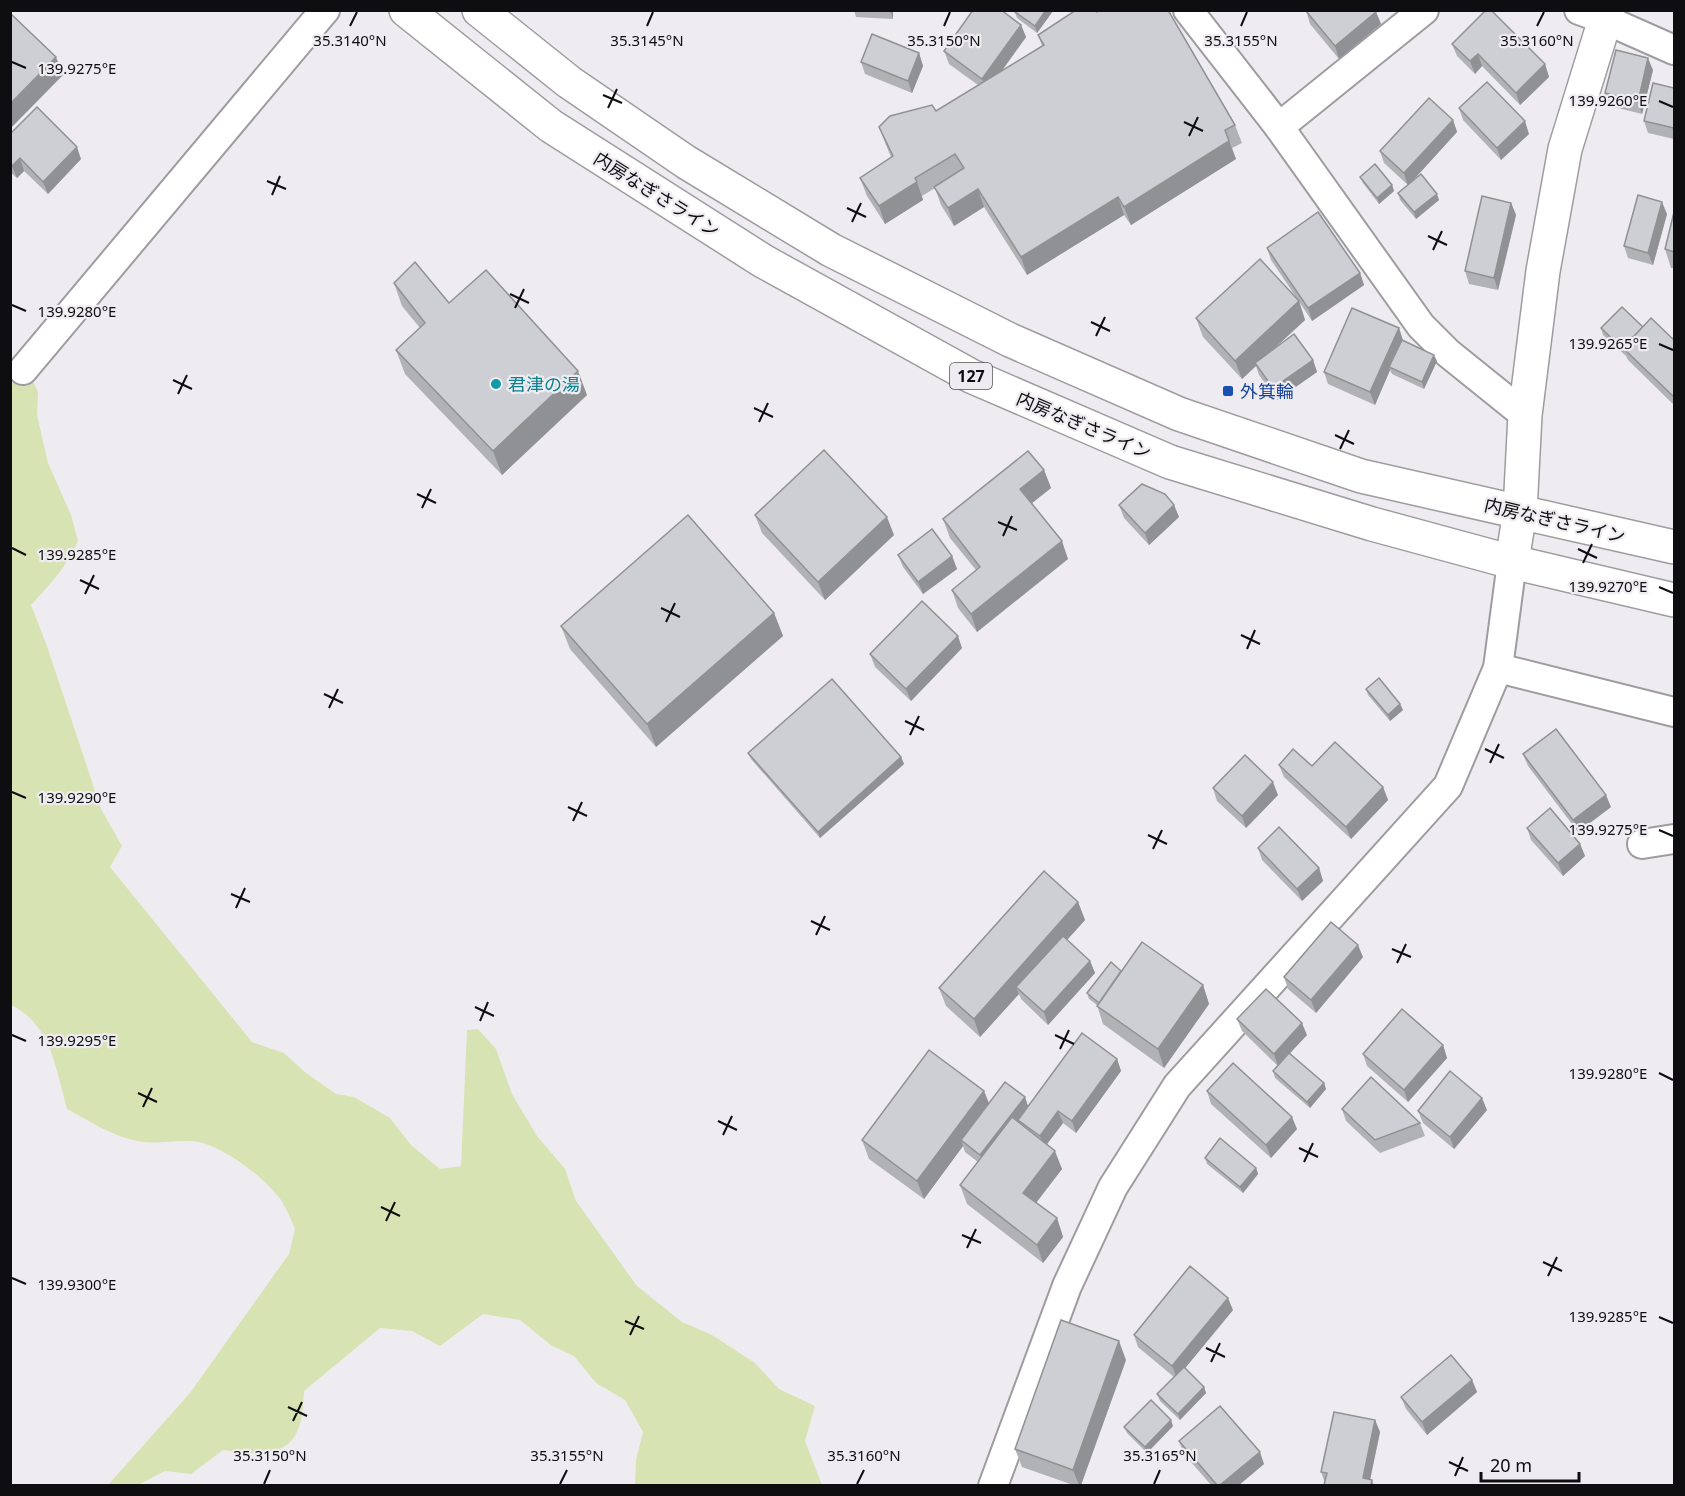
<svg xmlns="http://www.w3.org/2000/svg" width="1685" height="1496" font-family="'Noto Sans','Noto Sans JP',sans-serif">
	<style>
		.green { fill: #d8e3b3 }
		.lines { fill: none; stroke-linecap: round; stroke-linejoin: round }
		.minor-casing { stroke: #9f9ca1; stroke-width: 32 }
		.tertiary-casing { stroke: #9f9ca1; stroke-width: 36 }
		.trunk-casing { stroke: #9f9ca1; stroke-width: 36 }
		.minor { stroke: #fff; stroke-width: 28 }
		.tertiary { stroke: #fff; stroke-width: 33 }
		.trunk { stroke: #fff; stroke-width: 33 }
		.wall { fill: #b1b2b6 }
		.shaded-wall { fill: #909194 }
		.building { fill: #cecfd4; stroke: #909194; stroke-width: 1.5 }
		.ticks { fill: none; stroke: #0e0d0f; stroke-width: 2 }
		.culture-dot { fill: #0f9aa8; stroke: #efecf1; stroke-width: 2 }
		.transit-dot { fill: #1a4fb4; stroke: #efecf1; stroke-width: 2 }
		.labels { text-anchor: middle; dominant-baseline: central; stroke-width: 4.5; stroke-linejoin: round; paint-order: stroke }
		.shield { fill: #efecf1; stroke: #525053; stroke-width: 1.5 }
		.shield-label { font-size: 16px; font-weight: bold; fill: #0e0d0f }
		.street-label { font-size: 18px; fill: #0e0d0f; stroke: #efecf1 }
		.culture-label { font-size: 18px; fill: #0d838f; stroke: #efecf1; text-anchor: start }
		.transit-label { font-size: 18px; fill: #164399; stroke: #efecf1; text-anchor: start }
		.ticks-label { font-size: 15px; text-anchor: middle; fill: #0e0d0f; stroke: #efecf1; stroke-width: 4.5; stroke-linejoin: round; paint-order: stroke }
	</style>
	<rect width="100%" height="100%" fill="#efecf1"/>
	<!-- green -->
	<path class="green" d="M32,379L38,392L37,415L48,463L71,515L78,541C67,566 50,585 31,605L47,646L101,809L122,846L110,867L252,1042L284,1053L306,1073L336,1094L354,1097L390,1118L411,1145L440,1169L461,1166L467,1030L478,1029L496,1049L512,1094L537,1136L565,1169L576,1201L637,1286L682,1322L712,1335L755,1363L779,1389L815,1406L805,1441L822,1485H635L636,1460L643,1432L625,1400L596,1383L574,1356L552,1346L520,1320L483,1314L440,1346L412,1331L380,1328L304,1391C303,1405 303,1425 294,1437C280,1459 245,1453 223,1450L191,1474L165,1471L138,1485H108L190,1393L289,1254L295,1229C291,1220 287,1209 281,1200C265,1178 229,1151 203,1143C184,1138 163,1144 143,1142C115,1138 91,1122 67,1109C56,1069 51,1024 11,1005L10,384Z"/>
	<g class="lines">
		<defs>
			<g id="minor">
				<path d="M1188,10L1279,127L1421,326L1448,353L1525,415"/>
				<path d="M1579,10L1604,19L1674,50"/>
				<path d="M1279,127L1424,10"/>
				<path d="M23,370L325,10"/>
				<path d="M1498,668L1674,712"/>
				<path d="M1642,844L1674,839"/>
				<path d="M993,1486L1067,1286L1113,1187L1177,1086L1448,786L1498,668L1512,562"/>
			</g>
			<path id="tertiary" d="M1512,562L1520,511L1525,415L1543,271L1565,149L1608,10"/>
			<g id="trunk">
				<path d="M406,10L551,126L763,261L971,376L1170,462L1372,524L1512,562L1674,600"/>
				<path d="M479,10L569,82L686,162L831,250L1010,340L1179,414L1361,476L1674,547"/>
			</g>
		</defs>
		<!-- minor casing -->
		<use href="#minor" class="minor-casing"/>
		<!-- tertiary casing -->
		<use href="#tertiary" class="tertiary-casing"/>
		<!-- trunk casing -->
		<use href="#trunk" class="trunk-casing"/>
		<!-- minor -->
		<use href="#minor" class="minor"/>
		<!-- tertiary -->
		<use href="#tertiary" class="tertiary"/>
		<!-- trunk -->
		<use href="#trunk" class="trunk"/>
	</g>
	<!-- wall -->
	<g class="wall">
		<path d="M854,10H893V19L856,17Z"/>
		<path d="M1015,10H1052L1053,11L1037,33L1017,18L1015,12Z"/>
		<path d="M1070,10H1096L1235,125L1242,143L1232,148L1236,159L1131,225L1124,215L1027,275L984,207L954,226L941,205L935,188L922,196L923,200L885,224L867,196L860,178L891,157L886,145L879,127L936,111L978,85L949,64L944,51L1021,25L1026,37L1002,71L1042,46L1038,35L1072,13Z"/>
		<path d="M1306,10H1375L1381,24L1339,59L1310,24Z"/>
		<path d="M1452,44L1545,64L1549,77L1520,105L1482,66L1475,74L1457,56Z"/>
		<path d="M919,53L923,66L912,93L865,74L861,62Z"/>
		<path d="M1653,70L1642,114L1610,106L1605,93Z"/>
		<path d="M1674,88V139L1648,133L1644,121Z"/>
		<path d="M1459,108L1529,134L1501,160L1463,120Z"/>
		<path d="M1453,120L1457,132L1411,182L1439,200L1416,219L1400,200L1398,193L1408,185L1384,163L1380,151Z"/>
		<path d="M10,134L81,159L48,194L24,171L17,178L10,172Z"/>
		<path d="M1360,177L1392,185L1394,191L1379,204L1363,183Z"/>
		<path d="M1511,203L1516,215L1498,290L1469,284L1465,271Z"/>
		<path d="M1674,212V268H1671L1665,249Z"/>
		<path d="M1667,214L1653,265L1628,258L1624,246Z"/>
		<path d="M1267,248L1360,273L1364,285L1312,321L1271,260Z"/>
		<path d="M394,283L449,303L587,395L502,475L405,374L396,350L420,328L402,306Z"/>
		<path d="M1299,301L1305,320L1274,349L1313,360L1317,372L1277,400L1259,375L1256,366L1242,379L1203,337L1196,318Z"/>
		<path d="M1643,327L1674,340V405L1628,360L1626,356L1603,335L1601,328Z"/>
		<path d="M1399,328L1403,340L1437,361L1424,389L1392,374L1390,370L1375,405L1328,384L1324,372Z"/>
		<path d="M1044,470L1051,488L1032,503L1068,559L977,632L958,608L952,590L976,570L950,538L943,519Z"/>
		<path d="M1119,505H1174L1179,517L1149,545L1124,518Z"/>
		<path d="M755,515L894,535L825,600L762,533Z"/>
		<path d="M898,555L952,556L957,569L923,594L903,567Z"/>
		<path d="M774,613L783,636L656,747L570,649L561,626Z"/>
		<path d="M962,648L911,701L875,667L870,654Z"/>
		<path d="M1366,689L1400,704L1403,710L1390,721L1368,695Z"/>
		<path d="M748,753L901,757L904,764L820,838L751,759Z"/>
		<path d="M1523,754L1611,807L1578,832L1528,766Z"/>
		<path d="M1279,765L1312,766L1383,787L1388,800L1351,839L1284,777Z"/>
		<path d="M1213,788L1278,795L1246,828L1217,801Z"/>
		<path d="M1527,828L1580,844L1585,856L1563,876L1531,840Z"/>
		<path d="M1258,848L1319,868L1323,881L1302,901L1262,860Z"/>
		<path d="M1078,902L1085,920L1067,940L1090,961L1095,973L1048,1025L1021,999L1019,994L980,1037L946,1006L939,988Z"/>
		<path d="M1363,957L1316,1013L1288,989L1284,977Z"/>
		<path d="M1121,971L1203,985L1209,1004L1164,1068L1103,1024L1097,1005L1089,999L1087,993Z"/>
		<path d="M1237,1019L1307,1035L1290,1053L1324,1083L1326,1089L1310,1108L1275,1078L1273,1071L1278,1066L1242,1031Z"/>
		<path d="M1443,1045L1447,1058L1408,1102L1367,1066L1363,1054Z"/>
		<path d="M1117,1059L1121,1071L1076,1133L1063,1123L1047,1144L1062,1169L1036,1202L1057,1218L1063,1237L1043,1263L967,1204L960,1185L978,1162L965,1152L963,1146L924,1199L869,1159L862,1140L984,1091L989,1103L1025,1097L1028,1106Z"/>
		<path d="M1207,1091L1297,1129L1271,1158L1211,1104Z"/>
		<path d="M1342,1109L1420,1123L1425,1136L1380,1153L1346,1121Z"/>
		<path d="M1487,1110L1454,1149L1423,1123L1418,1111Z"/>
		<path d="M1205,1158L1256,1168L1258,1174L1243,1193L1207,1164Z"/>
		<path d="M1233,1310L1185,1368L1204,1387L1206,1393L1180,1420L1160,1401L1157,1394L1174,1377L1138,1347L1134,1335Z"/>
		<path d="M1126,1360L1081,1485H1073L1022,1467L1015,1449Z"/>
		<path d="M1472,1380L1477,1392L1427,1435L1406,1409L1401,1397Z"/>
		<path d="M1375,1420L1380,1432L1370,1479L1372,1480L1374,1485H1324L1325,1483L1321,1472Z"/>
		<path d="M1173,1426L1147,1453L1127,1433L1124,1427Z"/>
		<path d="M1179,1441L1264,1464L1239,1485H1211L1184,1454Z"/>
	</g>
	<!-- shaded-wall -->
	<g class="shaded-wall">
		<path d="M890,10H893V19Z"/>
		<path d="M1046,10L1053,11L1037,33L1035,26Z"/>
		<path d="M1376,12L1381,24L1339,59L1335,46Z"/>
		<path d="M1021,25L1026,37L987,91L982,79Z"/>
		<path d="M919,53L923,66L912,93L908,81Z"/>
		<path d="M1478,54L1482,66L1475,74L1470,61Z"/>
		<path d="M56,57L63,75L10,129V104Z"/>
		<path d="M1648,58L1653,70L1642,114L1638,102Z"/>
		<path d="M1545,64L1549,77L1520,105L1516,93Z"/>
		<path d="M1453,120L1457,132L1408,186L1404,173Z"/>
		<path d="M1525,121L1529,134L1501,160L1497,148Z"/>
		<path d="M1229,141L1236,159L1131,225L1124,207Z"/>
		<path d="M77,147L81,159L48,194L43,182Z"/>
		<path d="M20,158L24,171L17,178L12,166Z"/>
		<path d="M917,182L923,200L885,224L879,206Z"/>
		<path d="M1392,185L1394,191L1379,204L1377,198Z"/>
		<path d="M978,189L984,207L954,226L948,208Z"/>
		<path d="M1437,194L1439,200L1416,219L1414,212Z"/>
		<path d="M1118,197L1124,215L1027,275L1021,257Z"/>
		<path d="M1662,202L1667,214L1653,265L1648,253Z"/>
		<path d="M1511,203L1516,215L1498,290L1494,278Z"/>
		<path d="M1360,273L1364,285L1312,321L1308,308Z"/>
		<path d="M1299,301L1305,320L1256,365L1255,363L1256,366L1242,379L1235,361Z"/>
		<path d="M1399,328L1403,341L1389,367L1390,370L1375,405L1370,392Z"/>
		<path d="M1434,355L1437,361L1424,389L1422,382Z"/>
		<path d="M1313,360L1317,372L1277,400L1273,388Z"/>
		<path d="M578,371L587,395L502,475L493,451Z"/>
		<path d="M1044,470L1051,488L1027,507L1020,489Z"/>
		<path d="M1174,505L1179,517L1149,545L1145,533Z"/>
		<path d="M887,517L894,535L825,600L818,582Z"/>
		<path d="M1062,541L1068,559L977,632L971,614Z"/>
		<path d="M952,556L957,569L923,594L918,582Z"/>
		<path d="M774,613L783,636L656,747L647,724Z"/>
		<path d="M958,636L962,648L911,701L906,689Z"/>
		<path d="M1400,704L1403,710L1390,721L1388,715Z"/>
		<path d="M901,757L904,764L820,838L818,832Z"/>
		<path d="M1273,782L1278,795L1246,828L1242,816Z"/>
		<path d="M1383,787L1388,800L1351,839L1346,827Z"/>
		<path d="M1606,795L1611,807L1578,832L1573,820Z"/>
		<path d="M1580,844L1585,856L1563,876L1558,863Z"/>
		<path d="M1319,868L1323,881L1302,901L1297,889Z"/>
		<path d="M1078,902L1085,920L1021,991L1016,987L1019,994L980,1037L974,1019Z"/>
		<path d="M1358,945L1363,957L1316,1013L1311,1000Z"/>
		<path d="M1090,961L1095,973L1048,1025L1044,1012Z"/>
		<path d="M1203,985L1209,1004L1164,1068L1158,1049Z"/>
		<path d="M1302,1023L1307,1035L1278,1066L1274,1054Z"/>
		<path d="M1443,1045L1447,1058L1408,1102L1404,1090Z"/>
		<path d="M1117,1059L1121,1071L1076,1133L1072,1121Z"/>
		<path d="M1324,1083L1326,1089L1310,1108L1307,1102Z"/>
		<path d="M984,1091L991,1109L961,1140L963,1146L924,1199L917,1181Z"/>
		<path d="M1025,1097L1029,1110L1018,1120L1019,1123L985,1167L980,1155Z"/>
		<path d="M1482,1098L1487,1110L1454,1149L1450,1137Z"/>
		<path d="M1058,1111L1063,1123L1044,1148L1040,1136Z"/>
		<path d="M1292,1117L1297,1129L1271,1158L1266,1145Z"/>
		<path d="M1055,1151L1062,1169L1030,1211L1023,1193Z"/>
		<path d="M1256,1168L1258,1174L1243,1193L1240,1187Z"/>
		<path d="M1057,1218L1063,1237L1043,1263L1037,1245Z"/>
		<path d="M1228,1298L1233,1310L1177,1378L1172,1366Z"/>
		<path d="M1119,1341L1126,1360L1081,1485H1079L1073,1470Z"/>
		<path d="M1472,1380L1477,1392L1427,1435L1422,1422Z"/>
		<path d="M1204,1387L1206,1393L1180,1420L1178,1414Z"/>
		<path d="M1171,1420L1173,1426L1147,1453L1145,1447Z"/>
		<path d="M1375,1420L1380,1432L1369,1485L1363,1478Z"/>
		<path d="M1260,1452L1264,1464L1239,1485H1220Z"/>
	</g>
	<!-- building -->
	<g class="building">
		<path d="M973,10H1001L1021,25L982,79L944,51Z"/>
		<path d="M1015,10H1046L1035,26L1015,12Z"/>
		<path d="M1076,10H1096L1097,12L1100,10H1168L1235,125L1225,130L1229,141L1124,207L1118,197L1021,257L978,189L948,208L934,187L964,168L955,154L915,178L917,182L879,206L860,178L893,156L879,127L890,116L932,105L936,111L1044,45L1038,35Z"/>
		<path d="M1307,10H1375L1376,12L1335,46L1306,11Z"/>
		<path d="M1486,10H1491L1545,64L1516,93L1478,54L1470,61L1452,44Z"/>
		<path d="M10,13L56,57L10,104Z"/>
		<path d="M872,34L919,53L908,81L861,62Z"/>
		<path d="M1616,50L1648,58L1638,102L1605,93Z"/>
		<path d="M1487,82L1525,121L1497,148L1459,108Z"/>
		<path d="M1653,83L1674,88V128L1644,121Z"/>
		<path d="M1429,98L1453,120L1404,173L1380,151Z"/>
		<path d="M37,107L77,147L43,182L20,158L12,166L10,164V134Z"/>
		<path d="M1375,164L1392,185L1377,198L1360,177Z"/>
		<path d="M1421,174L1437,194L1414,212L1398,193Z"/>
		<path d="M1638,195L1662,202L1648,253L1624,246Z"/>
		<path d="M1482,196L1511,203L1494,278L1465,271Z"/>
		<path d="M1318,212L1360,273L1308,308L1267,248Z"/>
		<path d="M1674,212V252L1665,249Z"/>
		<path d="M1260,259L1299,301L1235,361L1196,318Z"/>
		<path d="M415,262L449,303L486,270L578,371L493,451L396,350L425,323L394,283Z"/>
		<path d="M1622,307L1643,327L1623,348L1624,350L1601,328Z"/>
		<path d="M1352,308L1399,328L1370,392L1324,372Z"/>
		<path d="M1651,318L1674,340V397L1623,348Z"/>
		<path d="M1294,334L1313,360L1273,388L1255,363Z"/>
		<path d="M1402,340L1434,355L1422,382L1389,367Z"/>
		<path d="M824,450L887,517L818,582L755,515Z"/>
		<path d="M1028,451L1044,470L1020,489L1062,541L971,614L952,590L980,567L943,519Z"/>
		<path d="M1142,484L1165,494L1174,505L1145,533L1119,505Z"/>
		<path d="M688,515L774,613L647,724L561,626Z"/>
		<path d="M932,529L952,556L918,582L898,555Z"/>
		<path d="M922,601L958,636L906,689L870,654Z"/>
		<path d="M1379,678L1400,704L1388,715L1366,689Z"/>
		<path d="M832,679L901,757L818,832L748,753Z"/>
		<path d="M1556,729L1606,795L1573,820L1523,754Z"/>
		<path d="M1335,742L1383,787L1346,827L1279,765L1293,749L1312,766Z"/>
		<path d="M1245,755L1273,782L1242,816L1213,788Z"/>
		<path d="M1550,808L1580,844L1558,863L1527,828Z"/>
		<path d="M1279,827L1319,868L1297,889L1258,848Z"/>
		<path d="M1044,871L1078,902L974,1019L939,988Z"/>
		<path d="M1331,922L1358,945L1311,1000L1284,977Z"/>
		<path d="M1063,936L1090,961L1044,1012L1016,987Z"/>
		<path d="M1142,942L1203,985L1158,1049L1097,1006Z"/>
		<path d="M1111,962L1121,971L1099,1003L1087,993Z"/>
		<path d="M1266,989L1302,1023L1274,1054L1237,1019Z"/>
		<path d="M1402,1009L1443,1045L1404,1090L1363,1054Z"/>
		<path d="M1082,1033L1117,1059L1072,1121L1058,1111L1040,1136L1018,1120Z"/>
		<path d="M929,1050L984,1091L917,1181L862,1140Z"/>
		<path d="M1289,1053L1324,1083L1307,1102L1273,1071Z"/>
		<path d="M1233,1063L1292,1117L1266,1145L1207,1091Z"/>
		<path d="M1450,1071L1482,1098L1450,1137L1418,1111Z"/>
		<path d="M1371,1077L1420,1123L1375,1140L1342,1109Z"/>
		<path d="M1005,1082L1025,1097L980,1155L961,1140Z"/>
		<path d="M1012,1117L1055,1151L1023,1193L1057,1218L1037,1245L960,1185Z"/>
		<path d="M1220,1138L1256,1168L1240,1187L1205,1158Z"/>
		<path d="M1190,1266L1228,1298L1172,1366L1134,1335Z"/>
		<path d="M1061,1320L1119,1341L1073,1470L1015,1449Z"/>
		<path d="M1451,1355L1472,1380L1422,1422L1401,1397Z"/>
		<path d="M1184,1367L1204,1387L1178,1414L1157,1394Z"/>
		<path d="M1151,1400L1171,1420L1145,1447L1124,1427Z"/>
		<path d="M1220,1406L1260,1452L1220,1485H1217L1179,1441Z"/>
		<path d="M1334,1412L1375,1420L1363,1478L1372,1480L1371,1485H1324L1327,1473L1321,1472Z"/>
	</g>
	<!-- ticks -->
	<path class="ticks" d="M350,26L357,12M647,26L653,12M944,26L950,12M1241,26L1247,12M1537,26L1544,12M12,62L26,68M603,95L622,103M1659,101L1673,107M608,108L617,89M1184,122L1203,131M1189,136L1198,117M267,181L286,189M272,195L280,176M847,208L866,217M852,222L861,203M1428,236L1447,245M1433,250L1442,231M510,294L529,303M12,305L26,311M515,308L524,289M1091,322L1110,331M1096,336L1105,317M1659,344L1673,350M173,380L192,389M178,394L187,375M754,408L773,417M759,422L768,403M1335,435L1354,444M1340,449L1349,430M417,494L436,503M422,508L431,489M998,522L1017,530M1003,536L1012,516M12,548L26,555M1578,549L1597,558M1583,563L1592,544M80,580L99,589M1659,587L1673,593M85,594L94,575M661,608L680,617M666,622L675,603M1241,635L1260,644M1247,649L1255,630M324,694L343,703M329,708L338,689M905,721L924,730M910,735L919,716M1485,749L1504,758M1490,763L1499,744M12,792L26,798M568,807L587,816M573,821L582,802M1659,830L1673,836M1148,835L1167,844M1153,849L1162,830M231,894L250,902M236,908L245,888M811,921L830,930M816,935L825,916M1392,949L1411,957M1397,963L1406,944M475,1007L494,1016M480,1021L488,1002M12,1035L26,1041M1055,1035L1074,1044M1060,1049L1069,1030M1659,1073L1673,1080M138,1093L157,1102M143,1107L152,1088M718,1121L737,1130M723,1135L732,1116M1299,1148L1318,1157M1304,1162L1313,1143M381,1207L400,1216M386,1221L395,1202M962,1235L981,1243M967,1248L976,1229M1543,1262L1562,1271M1548,1276L1557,1257M12,1278L26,1284M1659,1317L1673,1323M625,1321L644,1329M630,1335L639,1316M1206,1348L1225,1357M1211,1362L1220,1343M288,1407L307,1416M293,1421L302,1402M1449,1462L1468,1471M1455,1476L1463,1457M264,1484L270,1470M560,1484L567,1470M857,1484L864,1470M1154,1484L1160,1470"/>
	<!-- markers -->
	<circle class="culture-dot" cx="496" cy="384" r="6"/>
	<rect class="transit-dot" x="1222" y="385" width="12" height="12" rx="3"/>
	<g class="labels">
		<!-- shield labels -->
		<rect class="shield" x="950" y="363" width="42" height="26" rx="4.5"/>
		<g class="shield-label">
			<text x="971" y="376">127</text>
		</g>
		<!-- street labels -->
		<g class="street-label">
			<text transform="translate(657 194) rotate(32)">内房なぎさライン</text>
			<text transform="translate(1084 425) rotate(23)">内房なぎさライン</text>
			<text transform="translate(1555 520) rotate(13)">内房なぎさライン</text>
		</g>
		<!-- culture labels -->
		<g class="culture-label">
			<text x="508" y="384">君津の湯</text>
		</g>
		<!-- transit labels -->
		<g class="transit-label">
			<text x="1240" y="391">外箕輪</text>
		</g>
	</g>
	<g class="ticks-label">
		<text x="350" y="46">35.3140°N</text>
		<text x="647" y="46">35.3145°N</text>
		<text x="944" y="46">35.3150°N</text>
		<text x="1241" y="46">35.3155°N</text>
		<text x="1537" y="46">35.3160°N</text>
		<text x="77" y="74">139.9275°E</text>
		<text x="1608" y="106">139.9260°E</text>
		<text x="77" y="317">139.9280°E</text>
		<text x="1608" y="349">139.9265°E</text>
		<text x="77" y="560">139.9285°E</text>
		<text x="1608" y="592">139.9270°E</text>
		<text x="77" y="803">139.9290°E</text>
		<text x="1608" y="835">139.9275°E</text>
		<text x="77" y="1046">139.9295°E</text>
		<text x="1608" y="1079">139.9280°E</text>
		<text x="77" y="1290">139.9300°E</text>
		<text x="1608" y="1322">139.9285°E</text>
		<text x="270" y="1461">35.3150°N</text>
		<text x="567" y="1461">35.3155°N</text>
		<text x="864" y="1461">35.3160°N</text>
		<text x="1160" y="1461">35.3165°N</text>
	</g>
	<!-- border -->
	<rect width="1685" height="1496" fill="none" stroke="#0e0d0f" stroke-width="24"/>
	<!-- scale -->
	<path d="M1481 1472v9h98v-9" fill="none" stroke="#0e0d0f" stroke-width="3"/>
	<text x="1490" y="1472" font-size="18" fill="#0e0d0f" stroke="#efecf1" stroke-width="4.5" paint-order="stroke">20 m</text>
</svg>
